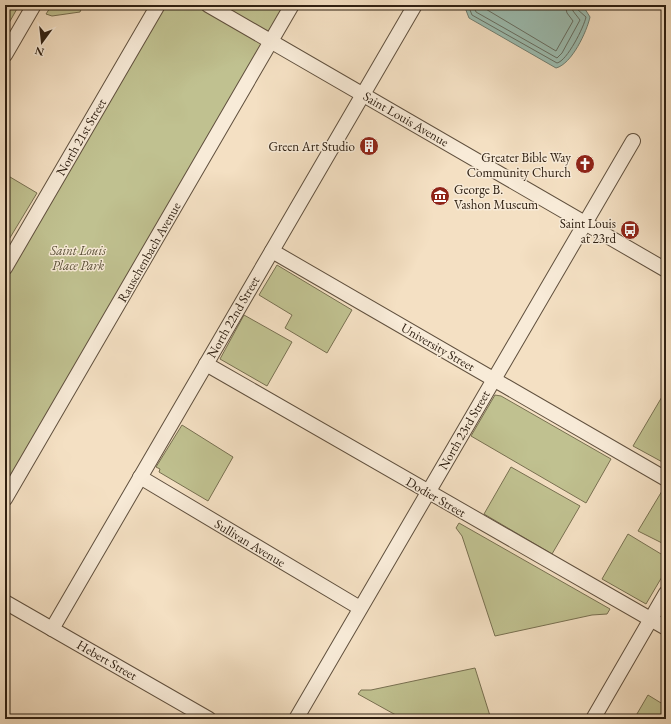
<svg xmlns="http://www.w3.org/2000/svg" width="671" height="724" font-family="'EB Garamond',serif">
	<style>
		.green { fill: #c0c190; stroke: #787051 }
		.water { fill: #9cbdb1; stroke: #707e71 }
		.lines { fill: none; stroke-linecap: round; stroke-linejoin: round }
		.shore { stroke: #666e62; stroke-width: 1 }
		.minor-casing { stroke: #60503e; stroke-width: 16 }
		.minor { stroke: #f8ebd8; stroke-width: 14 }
		.labels { text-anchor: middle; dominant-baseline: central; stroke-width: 3; stroke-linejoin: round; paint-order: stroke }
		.street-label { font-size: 13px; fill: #2f2012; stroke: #f8ebd8 }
		.poi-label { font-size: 13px; fill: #2f2012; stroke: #f8ebd8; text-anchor: end }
		.park-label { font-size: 13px; font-style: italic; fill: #5a5038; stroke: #f8ebd8 }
	</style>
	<rect width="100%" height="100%" fill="#f4e0c3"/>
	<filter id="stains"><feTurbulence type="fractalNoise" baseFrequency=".005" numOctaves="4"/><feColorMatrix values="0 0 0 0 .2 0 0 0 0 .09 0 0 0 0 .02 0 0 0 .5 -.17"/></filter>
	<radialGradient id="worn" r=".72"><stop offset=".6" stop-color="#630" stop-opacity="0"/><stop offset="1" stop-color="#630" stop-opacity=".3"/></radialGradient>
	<!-- green -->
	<g class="green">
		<path d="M5,5L18,7L5,30Z"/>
		<path d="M52,5H83L80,12L52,16L46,14Z"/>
		<path d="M164,5H286L5,488V279Z"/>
		<path d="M5,174L37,193L5,246Z"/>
		<path d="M277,265L352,310L327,353L285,328L292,315L259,295Z"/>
		<path d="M244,315L292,342L267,386L220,359Z"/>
		<path d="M666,390V464L633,446Z"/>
		<path d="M495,395L501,396L611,459L586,503L471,436Z"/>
		<path d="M182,425L233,457L208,501L159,472L160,469L156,467Z"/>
		<path d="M511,467L580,506L552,554L484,514Z"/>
		<path d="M665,486L666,487V545L638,531Z"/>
		<path d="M459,523L610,609L607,614L592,615L495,636L462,536L456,528Z"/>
		<path d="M628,534L666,557V570L646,604L602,579Z"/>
		<path d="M475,668L491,719H403L358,694L361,690H371Z"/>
		<path d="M648,695L666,706V719H634Z"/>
	</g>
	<!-- water -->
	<path class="water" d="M464,5H578L585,9L590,17C587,31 572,64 556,68L469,18Z"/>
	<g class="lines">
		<!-- shore -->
		<g class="shore">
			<path d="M468,5L472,15L557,63C567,61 584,27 586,17L577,9L576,5"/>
			<path d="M473,5L476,12L557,58L562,53L580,20L573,11L571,5"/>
			<path d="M479,5L556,51L573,21L567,13L565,5"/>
		</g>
		<defs>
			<g id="minor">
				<path d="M208,5L666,270"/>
				<path d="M5,55L34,5"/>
				<path d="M272,251L666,479"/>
				<path d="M5,268L158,5"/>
				<path d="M206,364L666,628"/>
				<path d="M140,477L360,608"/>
				<path d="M5,499L292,5"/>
				<path d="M5,602L209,719"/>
				<path d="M52,629L415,5"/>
				<path d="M296,719L633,141"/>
				<path d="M593,719L666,593"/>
			</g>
		</defs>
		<!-- minor casing -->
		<use href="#minor" class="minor-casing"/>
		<!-- minor -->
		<use href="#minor" class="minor"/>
	</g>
	<!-- icons -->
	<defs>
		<symbol id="building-disc" viewBox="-11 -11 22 22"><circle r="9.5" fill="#8f2418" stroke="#f8ebd8"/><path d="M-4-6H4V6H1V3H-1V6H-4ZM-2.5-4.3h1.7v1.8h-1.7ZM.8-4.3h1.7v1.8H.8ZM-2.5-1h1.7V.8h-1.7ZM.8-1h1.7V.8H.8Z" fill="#fff"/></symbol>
		<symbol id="church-disc" viewBox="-11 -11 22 22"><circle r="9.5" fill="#8f2418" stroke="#f8ebd8"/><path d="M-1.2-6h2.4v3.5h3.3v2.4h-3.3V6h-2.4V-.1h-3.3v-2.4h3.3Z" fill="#fff"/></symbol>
		<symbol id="museum-disc" viewBox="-11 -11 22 22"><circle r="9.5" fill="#8f2418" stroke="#f8ebd8"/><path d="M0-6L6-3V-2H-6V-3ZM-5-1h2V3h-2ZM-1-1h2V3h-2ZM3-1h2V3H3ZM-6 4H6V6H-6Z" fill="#fff"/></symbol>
		<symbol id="bus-disc" viewBox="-11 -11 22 22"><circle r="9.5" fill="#8f2418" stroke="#f8ebd8"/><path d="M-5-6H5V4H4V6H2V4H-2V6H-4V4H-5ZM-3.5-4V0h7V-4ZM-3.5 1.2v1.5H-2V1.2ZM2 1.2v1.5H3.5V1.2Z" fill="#fff"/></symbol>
	</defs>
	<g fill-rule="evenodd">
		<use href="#building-disc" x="358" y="135" width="22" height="22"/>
		<use href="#church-disc" x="574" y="153" width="22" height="22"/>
		<use href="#museum-disc" x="429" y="185" width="22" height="22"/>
		<use href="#bus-disc" x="619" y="219" width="22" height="22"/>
	</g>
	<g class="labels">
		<!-- street labels -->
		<g class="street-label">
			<text transform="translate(406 119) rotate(30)">Saint Louis Avenue</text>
			<text transform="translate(81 137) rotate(-60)">North 21st Street</text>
			<text transform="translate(149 252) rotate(-60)">Rauschenbach Avenue</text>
			<text transform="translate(233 317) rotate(-60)">North 22nd Street</text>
			<text transform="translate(438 347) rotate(30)">University Street</text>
			<text transform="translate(464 430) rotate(-60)">North 23rd Street</text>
			<text transform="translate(436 497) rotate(30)">Dodier Street</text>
			<text transform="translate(250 543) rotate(31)">Sullivan Avenue</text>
			<text transform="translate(107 660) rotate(30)">Hebert Street</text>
		</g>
		<!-- poi labels -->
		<g class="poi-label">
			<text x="355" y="146">Green Art Studio</text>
			<text x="571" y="157">Greater Bible Way<tspan x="571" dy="15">Community Church</tspan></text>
			<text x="454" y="189" text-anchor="start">George B.<tspan x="454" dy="15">Vashon Museum</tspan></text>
			<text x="616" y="223">Saint Louis<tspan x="616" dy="15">at 23rd</tspan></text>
		</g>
		<!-- park labels -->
		<g class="park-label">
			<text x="78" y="250">Saint Louis<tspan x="78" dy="15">Place Park</tspan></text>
		</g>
	</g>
	<!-- margin -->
	<rect width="671" height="724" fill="none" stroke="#f4e0c3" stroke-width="20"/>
	<rect x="6" y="6" width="659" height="712" fill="none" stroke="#2f2012" stroke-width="2"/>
	<rect x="10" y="10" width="651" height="704" fill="none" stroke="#2f2012"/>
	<!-- north arrow -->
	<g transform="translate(42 42) rotate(195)" stroke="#f8ebd8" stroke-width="3" paint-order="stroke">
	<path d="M0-3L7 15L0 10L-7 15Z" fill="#2f2012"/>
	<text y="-6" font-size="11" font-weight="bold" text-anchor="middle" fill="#2f2012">N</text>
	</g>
	<rect width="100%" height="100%" filter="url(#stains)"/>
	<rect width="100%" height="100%" fill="url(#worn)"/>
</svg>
